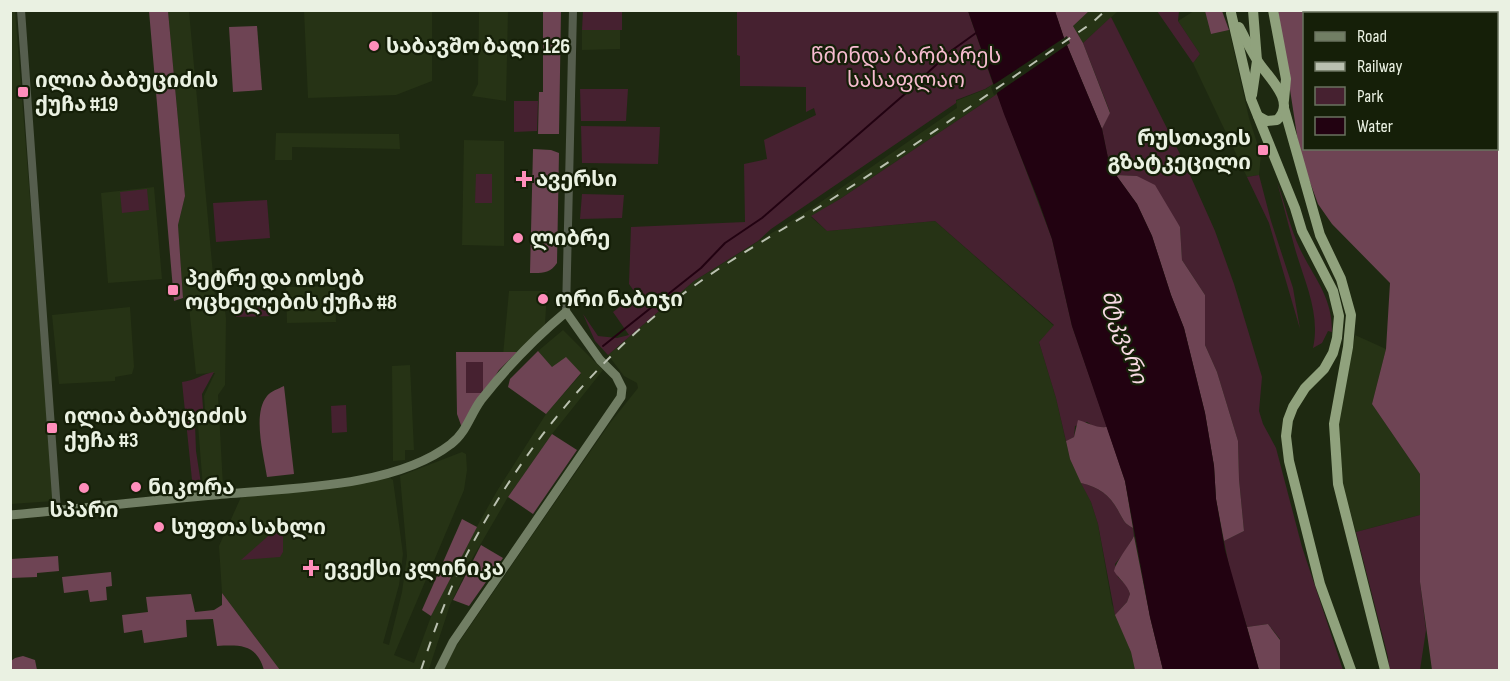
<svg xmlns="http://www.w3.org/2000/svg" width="1510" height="681" font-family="'Sofia Sans Condensed','Noto Sans Georgian',sans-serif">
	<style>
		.built { fill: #263315 }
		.green { fill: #462130 }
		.forest { fill: #6e4454; fill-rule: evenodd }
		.water { fill: #220211 }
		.pier { fill: #1e2911 }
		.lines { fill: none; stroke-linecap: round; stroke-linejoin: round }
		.stream { stroke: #220211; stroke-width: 2 }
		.tertiary { stroke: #565e4e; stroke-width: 8 }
		.secondary { stroke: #717e64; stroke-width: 9 }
		.trunk { stroke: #90a27d; stroke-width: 10 }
		.rail { stroke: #bac1b0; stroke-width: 2; stroke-dasharray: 10 10; stroke-linecap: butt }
		.poi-dot { fill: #ff8ebb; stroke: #151f08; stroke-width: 2 }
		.labels { text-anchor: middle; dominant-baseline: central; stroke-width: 4.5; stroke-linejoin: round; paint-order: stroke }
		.poi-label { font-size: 21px; font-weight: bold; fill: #eaf1e2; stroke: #151f08; text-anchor: start }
		.park-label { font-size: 21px; fill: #f7bcd0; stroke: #151f08 }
		.water-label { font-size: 22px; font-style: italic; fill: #f7d9e3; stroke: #151f08 }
	</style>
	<rect width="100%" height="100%" fill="#1e2911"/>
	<!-- built -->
	<g class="built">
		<path d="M15,10L54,501L11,504L10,11Z"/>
		<path d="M168,11H189L215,296L224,300L226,319L225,385L218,395L223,486L203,488L198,425L206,424L204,396L215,373L196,374L189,306L183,298L178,225L185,196Z"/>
		<path d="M304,11H432V81L396,95L308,98Z"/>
		<path d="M479,11H508L506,101L472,96L478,84Z"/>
		<path d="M1089,11H1118L1083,43L1073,26Z"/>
		<path d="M1194,11H1205L1211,34L1229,30L1249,118L1261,155L1259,175L1247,177L1193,63L1200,54L1178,21Z"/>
		<path d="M582,30H620V49L582,50Z"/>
		<path d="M993,84L997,94L840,199L811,217L827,231L935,221L1054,326L1039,342L1056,398L1070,459L1091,502L1098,524L1112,604L1131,652L1135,670H444L455,648L545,517L610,423L638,388L637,383L624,376L608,355L694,281L809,210L957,108L956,101L986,89Z"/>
		<path d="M276,133L399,134L400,149L292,147V160H275Z"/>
		<path d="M464,140L504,141V246L462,245Z"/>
		<path d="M154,187L162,279L108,283L101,193Z"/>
		<path d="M335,286L336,322L287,323L286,287Z"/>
		<path d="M509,291H547L545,324L513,360L503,355Z"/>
		<path d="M130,307L134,367L132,374L115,377V381L59,384L52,315Z"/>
		<path d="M563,330L603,370L552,434L508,497L472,559L450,605L429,669L432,670H280L222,593L219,546L241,497L390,478L393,480L403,554L399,585L383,643L389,645L402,592L407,556L400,476L462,452L466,454L467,470L464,490L394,655L414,663L433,611L463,551L497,491L546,414L581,374L552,367L538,351Z"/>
		<path d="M1355,335L1386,349L1372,404L1420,474V515L1356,532L1343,485L1338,425Z"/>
		<path d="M410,365L414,450H405V460L393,461L392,366Z"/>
	</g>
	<!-- green -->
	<g class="green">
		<path d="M583,10L622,11V30H582Z"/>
		<path d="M737,11H968L993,84L985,89L956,100V103L771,229L758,241L694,281L608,355L595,341L583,314L598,336L617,338L629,335L613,312L636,294L629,284L631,227L745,222L744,164L767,159L764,140L816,115L814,108L806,112V87L740,86V56L737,55Z"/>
		<path d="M1157,11H1179L1178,21L1200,54L1193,63Z"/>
		<path d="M1111,17L1186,166L1215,231L1234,284L1262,377L1259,411L1263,424L1276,448L1302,547L1343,670H1280V639L1268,624L1247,627L1231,576L1224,541L1244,531L1239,479L1238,441L1217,372L1205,345V295L1182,260L1180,227L1137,176L1116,175L1108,158L1102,129L1110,112L1083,43Z"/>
		<path d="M580,89H628L626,121H581Z"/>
		<path d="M997,94L1052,239L1072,326L1107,427L1096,428L1087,422L1075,426L1074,437L1066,441L1056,398L1039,342L1054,325L935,221L827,231L811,216L840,199Z"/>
		<path d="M514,101H538L537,131L514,132Z"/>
		<path d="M581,126L660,127L658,164L582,163Z"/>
		<path d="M476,174H492V203H475Z"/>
		<path d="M1259,175L1271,221L1293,288L1300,329L1269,223L1247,177Z"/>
		<path d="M1277,182C1285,204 1290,228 1300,249C1315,280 1332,296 1332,332L1328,331L1322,343L1313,348C1321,312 1303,279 1294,245C1288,224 1283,203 1277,182Z"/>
		<path d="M147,189L149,210L122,213L120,192Z"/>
		<path d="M582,194L624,195L622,218L580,219Z"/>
		<path d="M267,200L270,238L216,242L213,203Z"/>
		<path d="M274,298V316L236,317L233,301Z"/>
		<path d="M466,362H484L483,393H466Z"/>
		<path d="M214,372L202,394L204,422L195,424L196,451L201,484L197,485L192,480L182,382C194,381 202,374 214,372Z"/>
		<path d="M346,405L347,432L332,433L331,406Z"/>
		<path d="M1081,483C1101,488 1111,496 1120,514C1124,521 1125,524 1133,528L1134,536L1124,553L1115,564L1118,577L1127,586L1130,594L1127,602L1115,615L1098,524L1091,502Z"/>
		<path d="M1420,515V582L1426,630L1420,670H1389L1388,657L1356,532Z"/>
		<path d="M283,523V552L280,557L241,560Z"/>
	</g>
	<!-- forest -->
	<g class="forest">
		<path d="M149,11H168L185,196L178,225L183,298L174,301Z"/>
		<path d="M543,11H561L559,134H538L539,92H543Z"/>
		<path d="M1055,11H1089L1073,26L1083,43L1110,113L1102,129L1064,38Z"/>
		<path d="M1205,11H1222L1229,30L1211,34Z"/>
		<path d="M1278,11H1499V670H1432L1420,582V474L1372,404L1386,349L1390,283L1332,224L1318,204L1300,155ZM1304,14H1496V148H1304Z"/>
		<path d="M257,26L262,90L233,92L229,27Z"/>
		<path d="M533,149L551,150L559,153L557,263C550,274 541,273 530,273Z"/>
		<path d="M1116,175L1137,176L1155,185L1180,227L1182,260L1205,295V345L1217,372L1238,441L1239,479L1244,531L1224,541L1216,499L1214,466L1205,413L1184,328L1171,295L1152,236L1137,204Z"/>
		<path d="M538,351L552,367L566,357L581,373L546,414L508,387L510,379Z"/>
		<path d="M456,352H517L499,370L462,428L457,414ZM466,362H483V393H466Z"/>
		<path d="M284,386L294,474L267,477C264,456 252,414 267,396C271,391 278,389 284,386Z"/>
		<path d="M1078,420C1089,423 1095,428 1107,427L1125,481L1133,528C1125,524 1124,521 1120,514C1111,496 1101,488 1081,483L1070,459L1066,441L1074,437Z"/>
		<path d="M552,434L577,450L533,514L508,497Z"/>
		<path d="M462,519L477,527L431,616L422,610Z"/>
		<path d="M1134,536L1150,617L1163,670H1135L1131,652L1115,615L1127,602L1130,594C1127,584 1119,579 1114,571C1116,561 1129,546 1134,536Z"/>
		<path d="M481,545L503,558L469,606L453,600Z"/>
		<path d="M58,556L59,571L37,573V577L11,578V559Z"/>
		<path d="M111,572L112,586L106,587L107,600L90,602L88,590L64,593L62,577Z"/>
		<path d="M222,593L280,670H264C256,644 241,645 217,646L213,619L186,620L187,637L144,643L142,630L124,633L122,615L148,612L146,597L191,594L195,612L214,610L222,605Z"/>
		<path d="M1268,624L1280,640V670H1259L1247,627Z"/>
		<path d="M23,656L35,660L37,670H11V661L15,658Z"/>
	</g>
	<!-- water -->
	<path class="water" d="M968,11H1055L1064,38L1102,129L1108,158L1116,175L1137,204L1152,236L1171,295L1184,328L1205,413L1214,466L1216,499L1225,550L1259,670H1163L1150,617L1125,481L1072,326L1052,239L1039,202L1004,114Z"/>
	<!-- pier -->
	<path class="pier" d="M1067,36L1070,43L994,95L991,87L993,85Z"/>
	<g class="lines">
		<!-- stream -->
		<path class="stream" d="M603,346L701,268L725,243L762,218L906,93L951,51L976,33"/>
		<!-- tertiary -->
		<g class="tertiary">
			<path d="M21,10L57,511"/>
			<path d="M566,312L573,10"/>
		</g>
		<!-- secondary -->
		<path class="secondary" d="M10,515C78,509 146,501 214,495C285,488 393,489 451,444C466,433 470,415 481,400C506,368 535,338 566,312L600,360L616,376L622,388L621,397L453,642L439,670"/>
		<!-- trunk -->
		<g class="trunk">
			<path d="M1273,10L1286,79L1284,100"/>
			<path d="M1231,13L1251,99L1295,208L1302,231L1333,291L1339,316L1337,338L1333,353L1324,369L1305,388L1293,407L1288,420L1286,436L1289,461L1320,584L1351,670"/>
			<path d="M1239,27C1245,38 1250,49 1257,60C1266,75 1298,102 1277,120L1267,121L1258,116"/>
			<path d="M1252,95L1257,61L1253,10"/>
			<path d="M1284,108L1320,235L1341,279L1351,315L1348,347L1334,424L1338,484L1385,670"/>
		</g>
		<!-- rail -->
		<path class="rail" d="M421,670C434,631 448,592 467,554C519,454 595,358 687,291C738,253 796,223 849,188C931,135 1011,78 1092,23L1106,10"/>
	</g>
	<!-- markers -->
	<g class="poi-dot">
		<circle cx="374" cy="46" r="6"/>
		<rect x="17" y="86" width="12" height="12" rx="3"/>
		<rect x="1257" y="144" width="12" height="12" rx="3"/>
		<path d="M521 170h6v6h6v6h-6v6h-6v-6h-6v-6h6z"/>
		<circle cx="518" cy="238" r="6"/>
		<rect x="167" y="284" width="12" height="12" rx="3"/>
		<circle cx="543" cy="299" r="6"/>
		<rect x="46" y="422" width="12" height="12" rx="3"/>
		<circle cx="136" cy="487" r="6"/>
		<circle cx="84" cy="488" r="6"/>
		<circle cx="159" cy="527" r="6"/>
		<path d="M308 559h6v6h6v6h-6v6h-6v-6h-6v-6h6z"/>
	</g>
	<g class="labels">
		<!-- poi labels -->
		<g class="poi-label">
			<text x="386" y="46">საბავშო ბაღი 126</text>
			<text x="35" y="80">ილია ბაბუციძის<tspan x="35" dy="24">ქუჩა #19</tspan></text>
			<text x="1251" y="138" text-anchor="end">რუსთავის<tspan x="1251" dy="24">გზატკეცილი</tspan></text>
			<text x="536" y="179">ავერსი</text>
			<text x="530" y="238">ლიბრე</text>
			<text x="185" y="278">პეტრე და იოსებ<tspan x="185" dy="24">ოცხელების ქუჩა #8</tspan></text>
			<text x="555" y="299">ორი ნაბიჯი</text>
			<text x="64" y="416">ილია ბაბუციძის<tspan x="64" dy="24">ქუჩა #3</tspan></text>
			<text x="148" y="487">ნიკორა</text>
			<text x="84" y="510" text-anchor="middle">სპარი</text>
			<text x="171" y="527">სუფთა სახლი</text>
			<text x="324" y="568">ევექსი კლინიკა</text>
		</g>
		<!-- park labels -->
		<g class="park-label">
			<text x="906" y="56">წმინდა ბარბარეს<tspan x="906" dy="24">სასაფლაო</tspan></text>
		</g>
		<!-- water labels -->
		<g class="water-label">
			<text transform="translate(1124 337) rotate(71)">მტკვარი</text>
		</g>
	</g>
	<!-- border -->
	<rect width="1510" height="681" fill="none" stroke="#eaf1e2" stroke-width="24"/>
	<!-- legend -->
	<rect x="1303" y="12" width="195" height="138" fill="#151f08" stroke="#6a735f" stroke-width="1.5"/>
	<rect x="1315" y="32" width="30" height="9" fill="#717e64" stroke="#6a735f" stroke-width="1.5"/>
	<text x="1357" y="42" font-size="18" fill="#eaf1e2">Road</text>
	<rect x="1315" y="62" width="30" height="9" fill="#bac1b0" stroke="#6a735f" stroke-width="1.5"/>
	<text x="1357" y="72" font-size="18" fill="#eaf1e2">Railway</text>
	<rect x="1315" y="87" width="30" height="18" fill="#462130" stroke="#6a735f" stroke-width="1.5"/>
	<text x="1357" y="102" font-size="18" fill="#eaf1e2">Park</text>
	<rect x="1315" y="117" width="30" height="18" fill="#220211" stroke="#6a735f" stroke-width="1.5"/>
	<text x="1357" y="132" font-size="18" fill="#eaf1e2">Water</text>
</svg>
